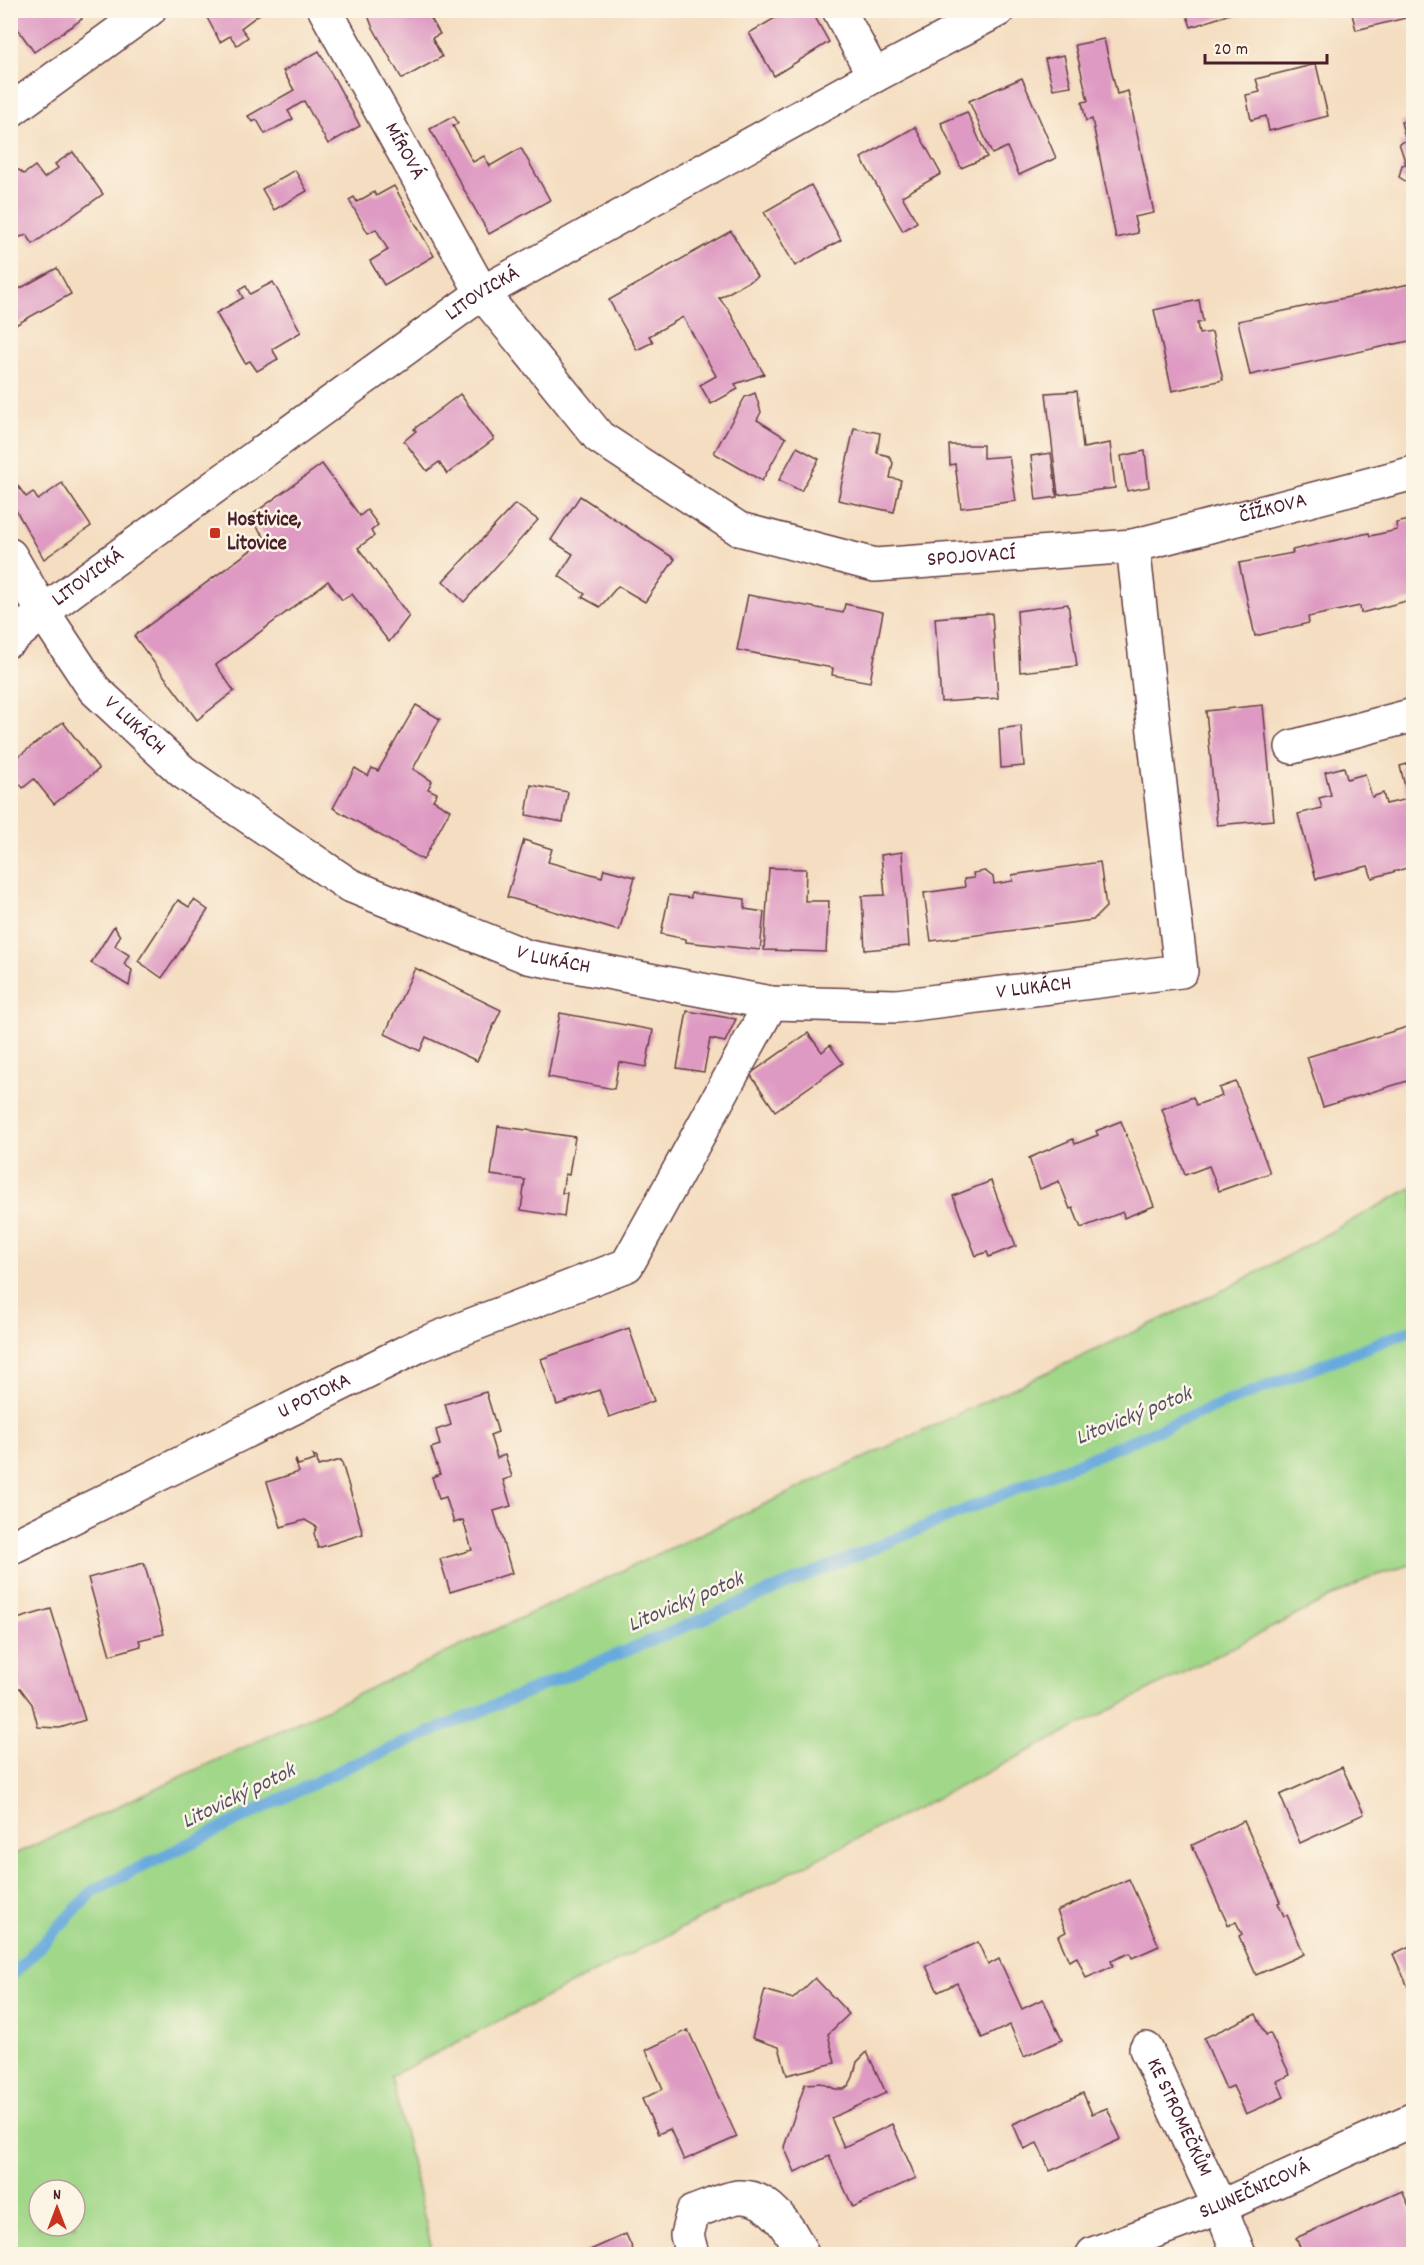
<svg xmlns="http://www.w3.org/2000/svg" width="1424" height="2265" font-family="Dekko,sans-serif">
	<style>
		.green { fill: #a0d788; stroke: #757b5a; stroke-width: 1.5; fill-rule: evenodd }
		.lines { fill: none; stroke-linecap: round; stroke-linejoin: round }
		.stream { stroke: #69aadd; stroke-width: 12 }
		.building { fill: #de9ac2 }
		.minor-casing { stroke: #643c41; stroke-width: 36 }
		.tertiary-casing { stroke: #643c41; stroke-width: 36 }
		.minor { stroke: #fff; stroke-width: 33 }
		.tertiary { stroke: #fff; stroke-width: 33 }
		.poi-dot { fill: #c8321e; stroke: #fcf5e5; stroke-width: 2 }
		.labels { text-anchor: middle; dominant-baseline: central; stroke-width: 5; stroke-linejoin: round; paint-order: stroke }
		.street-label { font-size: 21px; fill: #4a1f2b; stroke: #fcf5e5 }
		.poi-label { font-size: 21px; font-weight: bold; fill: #4a1f2b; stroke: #fcf5e5; text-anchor: start }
		.water-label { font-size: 22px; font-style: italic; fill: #555069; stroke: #fcf5e5 }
	</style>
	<rect width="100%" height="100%" fill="#fcf5e5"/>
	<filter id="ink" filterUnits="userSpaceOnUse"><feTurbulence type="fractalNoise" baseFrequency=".0167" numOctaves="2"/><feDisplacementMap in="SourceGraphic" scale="12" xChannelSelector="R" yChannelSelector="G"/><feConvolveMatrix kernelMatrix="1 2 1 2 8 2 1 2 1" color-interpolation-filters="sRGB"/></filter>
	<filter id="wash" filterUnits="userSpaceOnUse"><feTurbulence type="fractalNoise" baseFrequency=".008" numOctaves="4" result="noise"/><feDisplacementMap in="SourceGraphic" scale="24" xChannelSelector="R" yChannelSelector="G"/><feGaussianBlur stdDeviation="1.35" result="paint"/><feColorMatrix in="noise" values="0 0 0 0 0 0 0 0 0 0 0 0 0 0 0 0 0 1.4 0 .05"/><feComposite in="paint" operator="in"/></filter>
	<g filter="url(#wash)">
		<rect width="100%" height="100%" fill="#f4ddc0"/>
		<!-- green -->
		<path class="green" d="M1413,1187V1564L1371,1577L391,2076L433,2254H11V1856L1230,1287ZM39,2190H75V2226H39Z"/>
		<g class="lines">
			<!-- stream -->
			<path class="stream" d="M10,1977L94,1890L349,1766L1191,1416L1414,1329"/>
		</g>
		<g id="blocks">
			<!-- building -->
			<g class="building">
				<path d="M10,10H76L82,19L34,52L10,18Z"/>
				<path d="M203,10H265L241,28L248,37L237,45L230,36L220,42Z"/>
				<path d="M366,10H441L430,17L440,34L432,38L442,57L402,79L372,26Z"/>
				<path d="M789,10H811L829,42L774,76L749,33Z"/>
				<path d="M1185,10H1239V11L1191,27Z"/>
				<path d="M1351,10H1414V16L1356,30Z"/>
				<path d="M1104,39L1117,94L1128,91L1154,213L1134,217L1138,233L1116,238L1092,119L1086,121L1082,102L1088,101L1075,45Z"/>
				<path d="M319,51L360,126L328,144L304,101L288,111L293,119L265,134L257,120L252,122L248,116L294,90L283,71Z"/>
				<path d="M1064,55L1071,86L1053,89L1045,59Z"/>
				<path d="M1316,64L1328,116L1269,131L1266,116L1251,120L1246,95L1260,92L1256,79Z"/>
				<path d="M1022,78L1056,158L1019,175L1007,147L992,154L969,101Z"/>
				<path d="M967,112L987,157L961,168L941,123Z"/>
				<path d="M454,116L458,123L453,126L473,162L484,156L490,166L521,148L550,200L489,234L430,129Z"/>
				<path d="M1414,119V200H1413L1408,183L1399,177L1402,165L1406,164L1399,143L1406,141L1401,122Z"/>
				<path d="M915,127L941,174L902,196L917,222L903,231L861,158Z"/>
				<path d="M73,152L103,194L33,244L27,235L20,237L10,234V172L19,170L24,174L35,166L44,178L58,168L55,164Z"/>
				<path d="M295,170L307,191L274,210L262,189Z"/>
				<path d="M811,185L841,240L795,266L764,212Z"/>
				<path d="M394,186L434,256L384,285L370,261L388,250L376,229L368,233L349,200L354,197L357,202L374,192L376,196Z"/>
				<path d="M731,231L757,277L719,298L728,309L764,374L735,384L738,389L711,404L700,385L716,376L683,317L649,336L653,342L637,350L609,300Z"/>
				<path d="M57,268L71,294L10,328V294Z"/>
				<path d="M273,282L301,332L272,349L278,359L257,371L250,361L245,363L216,313L243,298L239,290L246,286L250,294Z"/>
				<path d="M1414,283V340L1250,375L1238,321Z"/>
				<path d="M1199,300L1203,322L1197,323L1199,334L1212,332L1223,380L1172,391L1154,310Z"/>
				<path d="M1077,391L1083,448L1110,443L1115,488L1058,495L1046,393Z"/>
				<path d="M755,393L761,412L757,420L786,438L762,481L714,453L745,397Z"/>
				<path d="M460,394L494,439L447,474L439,462L427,471L404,441L416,431L414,429Z"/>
				<path d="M854,428L880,433L877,453L889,456L893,463L890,478L901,480L894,512L838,500Z"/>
				<path d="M949,445H983V458L1009,456L1016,501L961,508L955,464L950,465Z"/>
				<path d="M797,447L819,459L801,491L779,480Z"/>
				<path d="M1145,451L1149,487L1127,491L1121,456Z"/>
				<path d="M1051,453L1057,497L1036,500L1031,456Z"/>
				<path d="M322,464L360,516L367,510L378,525L371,531L374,536L358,548L409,616L389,642L352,594L342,600L328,581L216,665L234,691L197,720L134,636L266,539L249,517Z"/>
				<path d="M10,475L26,497L33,492L38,500L62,483L91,526L44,559L10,500Z"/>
				<path d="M580,496L675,559L645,602L618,586L600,607L582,597L585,594L559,576L573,554L551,540Z"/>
				<path d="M515,504L538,520L464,602L443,581Z"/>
				<path d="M1414,519V599L1361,613L1360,606L1308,617L1309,623L1255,636L1239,563L1293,553L1292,550L1369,533L1370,536L1397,530L1396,523Z"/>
				<path d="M748,595L843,613L845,604L883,612L870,682L832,675L833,668L737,650Z"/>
				<path d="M1068,604L1077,666L1020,672L1017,611Z"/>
				<path d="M992,613L998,698L941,702L935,618Z"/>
				<path d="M416,705L440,719L413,769L432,781L428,789L437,793L433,800L450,810L423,860L333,808L355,768L368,776L372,768L378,771Z"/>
				<path d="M1263,705L1274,820L1217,825L1206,711Z"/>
				<path d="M63,722L99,769L54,804L34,779L23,788L10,772V763Z"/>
				<path d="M1021,726L1024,766L1001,768L999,729Z"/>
				<path d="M1414,762V866L1372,878L1368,866L1316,879L1298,814L1322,808L1319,798L1331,795L1325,772L1344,767L1347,779L1365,774L1372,797L1383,793L1386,804L1408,799L1400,766Z"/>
				<path d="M531,785L568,792L563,822L526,815Z"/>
				<path d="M524,840L552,849L548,862L602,877L604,869L635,877L619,931L507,897Z"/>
				<path d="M902,852L909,946L865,950L862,896L885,895L881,855Z"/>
				<path d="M1100,862L1106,907L1093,920L931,941L924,893L965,887L964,879L974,878L973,873L985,871L993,877L994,884L1013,881L1012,875Z"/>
				<path d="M769,868L806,869L805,901H829L826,952L764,950Z"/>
				<path d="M691,893L745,899V909L764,912L760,950L686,942V939L661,934L669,895L691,898Z"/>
				<path d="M178,900L189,907L194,900L208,910L162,978L138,961Z"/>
				<path d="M114,926L120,936L115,946L129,955L124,964L132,970L129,986L91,963Z"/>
				<path d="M415,968L501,1010L477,1061L426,1037L420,1051L385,1034Z"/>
				<path d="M687,1011L736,1019L725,1042L710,1039L704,1072L677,1068Z"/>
				<path d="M560,1013L653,1030L646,1067L619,1062L614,1089L548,1077Z"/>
				<path d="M1414,1025V1079L1323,1107L1307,1057Z"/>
				<path d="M808,1033L822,1052L830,1045L843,1063L775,1111L750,1074Z"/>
				<path d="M1236,1082L1270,1173L1219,1191L1209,1166L1185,1175L1162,1109L1193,1097L1196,1105L1222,1096L1219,1088Z"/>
				<path d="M1121,1121L1154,1206L1124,1218L1123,1212L1081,1228L1073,1208L1070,1209L1059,1181L1040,1189L1029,1158L1073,1139L1075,1144L1098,1135L1096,1131Z"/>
				<path d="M498,1126L575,1137L569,1175L565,1174L562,1193H567L564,1217L521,1210L525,1180L491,1175Z"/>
				<path d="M991,1181L1016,1246L989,1257L987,1252L976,1256L953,1196Z"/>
				<path d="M629,1328L654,1401L609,1417L599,1390L557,1405L541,1359Z"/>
				<path d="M486,1392L498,1432L490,1435L497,1458L505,1455L512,1477L503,1480L511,1506L494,1511L512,1573L450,1592L440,1559L472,1550L463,1520L454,1523L446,1497L439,1499L432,1477L440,1474L431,1448L440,1445L436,1430L451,1425L445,1404Z"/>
				<path d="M313,1455L317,1458L318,1466L341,1460L363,1534L318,1548L314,1533L317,1527L305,1520L281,1527L267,1482L299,1472L295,1461L296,1460L298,1465L315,1460Z"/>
				<path d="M144,1563L164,1634L139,1640L141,1646L110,1655L88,1578Z"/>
				<path d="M51,1609L85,1720L60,1728L38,1727L32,1704L20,1688H10V1621Z"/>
				<path d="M1342,1767L1364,1814L1300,1843L1280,1795Z"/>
				<path d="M1244,1821L1280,1902L1278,1903L1284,1916L1287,1915L1304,1954L1256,1975L1239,1936L1242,1934L1236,1922L1228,1925L1192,1845Z"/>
				<path d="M1129,1879L1159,1946L1132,1958L1130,1953L1111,1961L1113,1966L1086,1978L1077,1957L1069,1961L1058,1936L1066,1932L1057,1911Z"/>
				<path d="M978,1942L988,1965L999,1959L1022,2009L1043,1999L1062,2040L1024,2057L1010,2025L982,2038L957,1983L938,1992L926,1966Z"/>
				<path d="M1414,1944V2000L1393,1954Z"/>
				<path d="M815,1978L849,2014L828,2034L835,2063L787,2075L779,2047L752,2038L765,1990L793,1999Z"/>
				<path d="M1256,2014L1266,2035L1270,2033L1290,2075L1277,2081L1284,2097L1246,2114L1233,2086L1226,2089L1204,2038Z"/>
				<path d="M688,2030L737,2137L684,2160L670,2129L658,2134L642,2099L663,2089L646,2050Z"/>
				<path d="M867,2052L886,2093L831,2118L844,2147L892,2124L916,2178L853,2207L829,2156L795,2172L784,2147L805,2084L821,2083L835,2089H844L849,2085L853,2077L857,2062Z"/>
				<path d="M1083,2093L1092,2114L1107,2108L1121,2139L1050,2171L1037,2143L1024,2149L1013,2124Z"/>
				<path d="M1402,2191L1414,2217V2248L1399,2254H1303L1296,2238Z"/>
				<path d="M626,2234L635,2254H581Z"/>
			</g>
		</g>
	</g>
	<g filter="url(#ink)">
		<use href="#blocks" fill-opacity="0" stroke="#643c41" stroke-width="1.5"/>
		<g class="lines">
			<defs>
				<g id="minor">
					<path id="s1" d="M325,10L482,293L599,437L739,529L875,565L1133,546L1414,473"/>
					<path d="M839,10L874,76"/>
					<path d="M10,111L149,10"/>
					<path id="s2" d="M10,555L43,612L94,689L183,772L349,885L528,957L771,1003L897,1006L1181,971L1133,546"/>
					<path d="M1292,747L1414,715"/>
					<path id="s3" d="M10,1548L420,1345L627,1265L771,1003"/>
					<path id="s4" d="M1146,2049L1220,2207L1239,2254"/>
					<path d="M692,2254L687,2235L693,2212C706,2208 726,2198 739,2197C769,2195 791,2230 802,2254"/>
					<path id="s5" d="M1093,2254L1220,2207L1414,2119"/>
				</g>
				<g id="tertiary">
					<path id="s6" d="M10,640L43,612L86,580L482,293L874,76L998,10"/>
				</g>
			</defs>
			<!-- minor casing -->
			<use href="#minor" class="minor-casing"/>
			<!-- tertiary casing -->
			<use href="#tertiary" class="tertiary-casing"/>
			<!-- minor -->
			<use href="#minor" class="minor"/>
			<!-- tertiary -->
			<use href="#tertiary" class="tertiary"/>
		</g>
	</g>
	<!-- markers -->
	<rect class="poi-dot" x="209" y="527" width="12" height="12" rx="3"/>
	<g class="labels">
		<!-- street labels -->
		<g class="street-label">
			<text stroke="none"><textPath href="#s1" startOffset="162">MÍROVÁ</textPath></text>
			<text stroke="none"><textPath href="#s6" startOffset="586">LITOVICKÁ</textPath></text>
			<text stroke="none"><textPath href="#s1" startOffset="1221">ČÍŽKOVA</textPath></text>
			<text stroke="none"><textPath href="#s1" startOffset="914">SPOJOVACÍ</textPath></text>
			<text stroke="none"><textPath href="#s6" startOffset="100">LITOVICKÁ</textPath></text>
			<text stroke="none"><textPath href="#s2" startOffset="213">V LUKÁCH</textPath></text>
			<text stroke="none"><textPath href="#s2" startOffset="699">V LUKÁCH</textPath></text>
			<text stroke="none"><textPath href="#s2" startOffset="1185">V LUKÁCH</textPath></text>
			<text stroke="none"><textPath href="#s3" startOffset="340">U POTOKA</textPath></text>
			<text stroke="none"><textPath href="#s4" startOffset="76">KE STROMEČKŮM</textPath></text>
			<text stroke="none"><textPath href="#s5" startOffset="174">SLUNEČNICOVÁ</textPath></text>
		</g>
		<!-- poi labels -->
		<g class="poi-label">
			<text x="227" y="521">Hostivice,<tspan x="227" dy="24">Litovice</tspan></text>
		</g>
		<!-- water labels -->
		<g class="water-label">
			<text transform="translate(1134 1417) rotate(-22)">Litovický potok</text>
			<text transform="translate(686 1603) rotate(-23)">Litovický potok</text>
			<text transform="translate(239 1797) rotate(-26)">Litovický potok</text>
		</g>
	</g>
	<!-- margin -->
	<rect width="1424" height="2265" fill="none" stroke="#fcf5e5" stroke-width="36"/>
	<!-- north arrow -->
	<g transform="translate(57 2208)"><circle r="28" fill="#fcf5e5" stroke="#b59f9b" stroke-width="1.5"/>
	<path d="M0-4.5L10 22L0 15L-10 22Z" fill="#c8321e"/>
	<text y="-9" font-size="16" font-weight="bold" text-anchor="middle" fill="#4a1f2b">N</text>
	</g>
	<!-- scale -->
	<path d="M1205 54v9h122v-9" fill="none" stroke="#4a1f2b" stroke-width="3"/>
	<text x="1214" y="54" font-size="18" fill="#4a1f2b" stroke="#fcf5e5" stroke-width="4.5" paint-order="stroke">20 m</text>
</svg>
